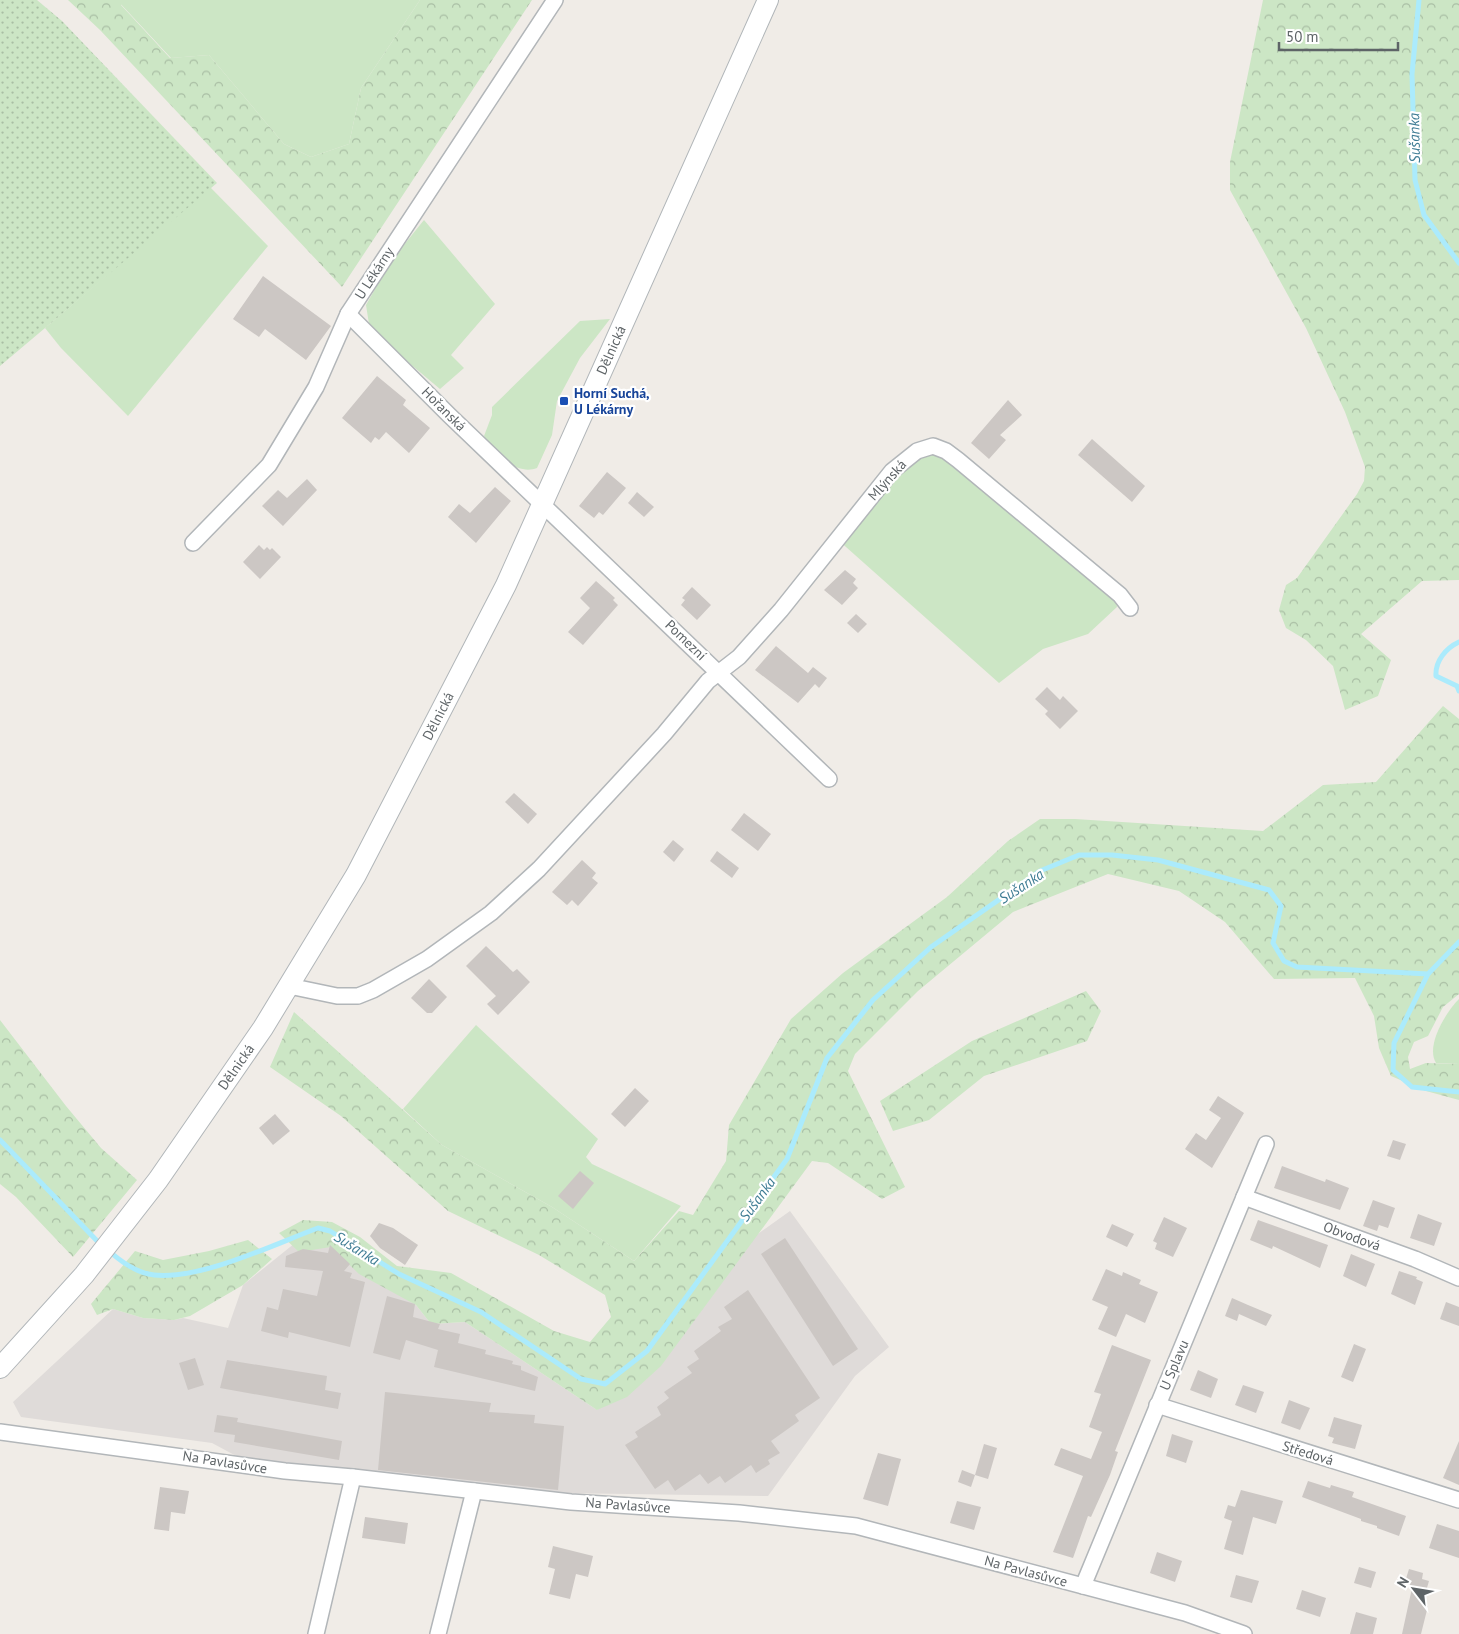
<svg xmlns="http://www.w3.org/2000/svg" width="1459" height="1634" font-family="'PT Sans',sans-serif">
	<style>
		.industrial { fill: #dfdbd9 }
		.grass { fill: #cce6c5 }
		.forest { fill: url(#forest-crowns) }
		.garden { fill: url(#garden-dots) }
		.lines { fill: none; stroke-linecap: round; stroke-linejoin: round }
		.stream { stroke: #abebfc; stroke-width: 5 }
		.building { fill: #ccc7c4 }
		.street-casing { stroke: #b2b6b9; stroke-width: 18 }
		.secondary-casing { stroke: #b1b6b9; stroke-width: 22 }
		.street { stroke: #fff; stroke-width: 15 }
		.secondary { stroke: #fff; stroke-width: 20 }
		.transit-dot { fill: #1a4fb4; stroke: #fff; stroke-width: 2 }
		.labels { text-anchor: middle; dominant-baseline: central; stroke-width: 4.5; stroke-linejoin: round; paint-order: stroke }
		.street-label { font-size: 14px; fill: #5e6467; stroke: #fff }
		.transit-label { font-size: 14px; font-weight: bold; fill: #164399; stroke: #fff; text-anchor: start }
		.water-label { font-size: 15px; font-style: italic; fill: #3e7c94; stroke: #fff }
	</style>
	<defs>
		<pattern id="forest-crowns" width="20" height="18" patternUnits="userSpaceOnUse" patternTransform="scale(1.25)"><rect width="20" height="18" fill="#cce6c5"/><path d="M2 6a3 3 0 1 1 6 0M12 15a3 3 0 1 1 6 0" fill="none" stroke="#a9bea4"/></pattern>
		<pattern id="garden-dots" width="8" height="8" patternUnits="userSpaceOnUse" patternTransform="scale(1.25)"><rect width="8" height="8" fill="#cce6c5"/><path d="M2 2h.1M6 6h.1" fill="none" stroke="#a9bea4" stroke-width="1.8" stroke-linecap="round"/></pattern>
	</defs>
	<rect width="100%" height="100%" fill="#f0ece7"/>
	<!-- industrial -->
	<path class="industrial" d="M790,1211L889,1347L855,1376L768,1496L560,1493L240,1458L212,1443L21,1417L13,1402L113,1309L143,1318L174,1320L183,1318L228,1328L243,1285L295,1243L331,1247L416,1305L431,1324L465,1322L597,1410L690,1326L755,1236Z"/>
	<!-- grass -->
	<g class="grass">
		<path d="M117,0H420L361,88L349,144L311,157L284,144L209,55L171,58Z"/>
		<path d="M210,187L268,246L128,416L61,348L45,328Z"/>
		<path d="M424,220L495,304L451,355L464,368L440,389L396,352L369,324L366,305L391,261Z"/>
		<path d="M610,319L580,358L557,401L552,435L537,468C516,476 494,453 484,436L492,415V407L580,321Z"/>
		<path d="M933,446L1115,591L1117,607L1088,634L1043,649L999,683L837,539L892,471Z"/>
		<path d="M1459,999V1064L1436,1063C1425,1045 1447,1011 1459,999Z"/>
		<path d="M476,1025L598,1139L586,1157L592,1164L681,1206L634,1261L552,1207L442,1145L403,1109Z"/>
	</g>
	<!-- forest -->
	<g class="forest">
		<path d="M68,0H125L121,5L170,58L209,55L284,144L311,157L349,144L361,88L420,0H532L342,287L100,30Z"/>
		<path d="M1263,0H1459V580L1422,581L1361,634L1391,660L1378,696L1345,710L1333,666L1306,640L1286,628L1279,610L1286,585L1297,578L1357,494L1364,481L1365,467L1345,412L1306,328L1230,190V162Z"/>
		<path d="M1443,706L1459,719V994L1443,1007L1428,1036L1414,1042L1408,1057L1410,1069L1426,1063L1459,1064V1100L1426,1091L1391,1076L1379,1048L1374,1016L1355,978L1274,979L1225,922L1179,891L1108,874L1013,912L918,991L855,1054L848,1071L905,1187L882,1199L828,1163L812,1161L661,1366L627,1397L597,1410L465,1322L431,1324L416,1305L359,1274L331,1247L299,1252L279,1233L303,1220L332,1222L360,1237L397,1266L451,1273L554,1331L590,1342L611,1317L605,1295L539,1255L448,1211L341,1116L270,1067L294,1012L442,1145L552,1207L634,1261L679,1211L693,1215L726,1161L729,1125L791,1019L843,973L947,897L1008,841L1040,819H1075L1263,831L1323,785L1376,782Z"/>
		<path d="M1086,991L1101,1011L1087,1041L984,1076L929,1120L893,1131L880,1101L972,1041Z"/>
		<path d="M0,1020L66,1106L101,1148L137,1180L73,1257L16,1197L0,1184Z"/>
		<path d="M248,1240L272,1259L243,1285L190,1316L174,1320L143,1318L113,1309L97,1315L91,1304L135,1251L163,1260L209,1251Z"/>
	</g>
	<!-- garden -->
	<path class="garden" d="M0,0H37L62,21L217,183L0,366Z"/>
	<g class="lines">
		<!-- stream -->
		<g class="stream">
			<path d="M1419,0L1412,74L1415,180L1424,215L1459,263"/>
			<path d="M1459,642C1446,648 1435,661 1436,676L1457,686L1459,691"/>
			<path d="M1428,974L1394,1043L1393,1070L1412,1087L1459,1092"/>
			<path d="M0,1140L101,1245"/>
			<path d="M108,1250C120,1261 137,1273 154,1275C201,1280 272,1245 318,1228L330,1231L399,1274L481,1312L581,1379L605,1384L647,1351L787,1159L827,1058L873,1000L931,947L1040,871L1079,855H1112L1158,860L1269,890L1281,906L1273,943L1284,961L1297,967L1428,974L1459,942"/>
		</g>
	</g>
	<!-- building -->
	<g class="building">
		<path d="M263,276L331,326L306,360L265,329L259,337L233,319Z"/>
		<path d="M377,376L406,400L403,405L430,428L409,453L386,432L379,440L375,437L371,443L342,418Z"/>
		<path d="M1008,400L1022,415L1000,435L1006,440L989,459L971,443Z"/>
		<path d="M1092,439L1145,486L1132,502L1078,455Z"/>
		<path d="M607,472L626,488L603,515L599,512L594,518L579,506Z"/>
		<path d="M307,479L317,490L283,526L262,506L278,490L287,498Z"/>
		<path d="M495,487L511,501L476,543L448,517L459,504L470,513Z"/>
		<path d="M637,492L654,507L644,517L628,503Z"/>
		<path d="M259,545L264,550L267,547L270,550L272,548L281,557L260,579L243,562Z"/>
		<path d="M845,570L856,579L853,583L858,588L842,605L824,590Z"/>
		<path d="M596,581L615,598L613,600L618,605L583,645L568,632L590,608L580,598Z"/>
		<path d="M692,587L711,605L697,620L681,605L685,600L682,598Z"/>
		<path d="M856,614L867,624L858,633L847,623Z"/>
		<path d="M776,646L808,673L813,667L827,678L819,688L815,684L798,703L755,670Z"/>
		<path d="M1047,687L1060,700L1063,696L1078,711L1060,729L1045,714L1048,711L1035,699Z"/>
		<path d="M514,793L537,814L528,824L505,802Z"/>
		<path d="M744,813L771,834L758,851L731,830Z"/>
		<path d="M673,840L684,849L674,862L663,852Z"/>
		<path d="M717,851L739,868L732,878L710,861Z"/>
		<path d="M582,860L596,873L592,878L598,883L578,906L572,900L567,905L552,892Z"/>
		<path d="M486,946L513,972L517,969L530,982L498,1015L487,1004L496,996L466,966Z"/>
		<path d="M429,979L447,997L432,1013H427L411,998Z"/>
		<path d="M635,1088L649,1101L625,1127L611,1114Z"/>
		<path d="M1218,1096L1244,1113L1212,1168L1185,1149L1196,1133L1206,1140L1221,1118L1209,1110Z"/>
		<path d="M275,1114L290,1131L273,1145L259,1128Z"/>
		<path d="M1393,1140L1406,1144L1400,1160L1387,1156Z"/>
		<path d="M1282,1166L1325,1182L1326,1179L1349,1188L1340,1210L1274,1188Z"/>
		<path d="M580,1171L594,1183L573,1209L558,1196Z"/>
		<path d="M1373,1200L1395,1208L1388,1228L1379,1225L1377,1231L1363,1226Z"/>
		<path d="M1418,1214L1442,1223L1434,1246L1410,1238Z"/>
		<path d="M1164,1217L1187,1228L1173,1257L1155,1249L1157,1243L1153,1241Z"/>
		<path d="M1258,1220L1328,1245L1320,1268L1273,1246L1272,1249L1250,1240Z"/>
		<path d="M379,1223L393,1228L418,1245L405,1265L380,1248L370,1236Z"/>
		<path d="M1112,1224L1134,1234L1127,1247L1106,1237Z"/>
		<path d="M785,1238L858,1349L833,1366L761,1254Z"/>
		<path d="M330,1245L350,1264L344,1271L352,1273L350,1278L365,1282L350,1347L289,1332L288,1338L261,1331L267,1307L278,1310L283,1289L317,1296L323,1271L285,1267L286,1256L303,1249L328,1253Z"/>
		<path d="M1351,1254L1375,1264L1366,1287L1343,1276Z"/>
		<path d="M1106,1269L1122,1276L1123,1272L1141,1280L1139,1284L1158,1292L1145,1323L1126,1314L1116,1337L1098,1329L1108,1307L1092,1300Z"/>
		<path d="M1399,1271L1417,1277L1416,1279L1423,1282L1415,1305L1391,1294Z"/>
		<path d="M748,1290L820,1398L795,1415L799,1421L771,1441L780,1453L768,1460L770,1464L756,1473L751,1465L725,1483L720,1476L708,1484L700,1474L675,1491L668,1480L655,1489L625,1445L638,1437L635,1432L661,1415L657,1407L669,1398L664,1392L692,1373L687,1367L699,1359L694,1351L721,1331L718,1327L732,1319L724,1307Z"/>
		<path d="M387,1296L415,1304L413,1317L440,1324L438,1329L460,1334L458,1343L486,1350L485,1354L513,1361L512,1364L521,1366V1370L538,1377L535,1391L434,1367L438,1350L406,1340L400,1360L373,1353Z"/>
		<path d="M1232,1298L1248,1305L1272,1315L1266,1326L1239,1314L1237,1321L1225,1316Z"/>
		<path d="M1446,1302L1459,1307V1326L1440,1319Z"/>
		<path d="M1354,1344L1366,1349L1353,1382L1341,1377Z"/>
		<path d="M1112,1345L1151,1360L1115,1451L1118,1452L1110,1475L1091,1517L1088,1516L1073,1558L1053,1552L1083,1476L1054,1465L1061,1448L1091,1459L1102,1432L1089,1427L1101,1394L1094,1392Z"/>
		<path d="M195,1358L204,1385L188,1390L179,1363Z"/>
		<path d="M227,1360L327,1376L325,1390L341,1393L338,1409L220,1388Z"/>
		<path d="M1198,1370L1218,1379L1211,1398L1190,1390Z"/>
		<path d="M1243,1385L1264,1392L1256,1413L1235,1405Z"/>
		<path d="M385,1392L491,1403L489,1412L535,1415L534,1423L564,1426L558,1490L378,1470Z"/>
		<path d="M1289,1400L1310,1408L1300,1430L1281,1423Z"/>
		<path d="M217,1415L238,1418L237,1422L342,1441L339,1460L234,1442L235,1435L214,1432Z"/>
		<path d="M1334,1417L1362,1425L1355,1449L1332,1443L1334,1438L1328,1436Z"/>
		<path d="M1172,1434L1193,1441L1186,1463L1166,1456Z"/>
		<path d="M1459,1441V1485L1443,1478Z"/>
		<path d="M984,1444L997,1448L988,1479L975,1475Z"/>
		<path d="M878,1453L901,1459L888,1506L863,1499Z"/>
		<path d="M962,1470L975,1475L971,1487L958,1482Z"/>
		<path d="M1308,1481L1330,1488L1331,1485L1354,1492L1352,1497L1406,1516L1399,1536L1377,1528V1526L1361,1521V1519L1302,1497Z"/>
		<path d="M160,1487L189,1491L185,1514L171,1512L169,1531L154,1529Z"/>
		<path d="M1241,1490L1283,1501L1276,1524L1253,1517L1243,1555L1224,1549L1232,1521L1224,1518L1228,1505L1235,1507Z"/>
		<path d="M957,1501L981,1507L974,1530L950,1523Z"/>
		<path d="M365,1517L408,1523L405,1544L362,1538Z"/>
		<path d="M1437,1524L1459,1531V1558L1429,1548Z"/>
		<path d="M553,1546L593,1556L588,1577L576,1574L570,1599L549,1594L555,1569L548,1567Z"/>
		<path d="M1157,1552L1182,1561L1175,1582L1150,1573Z"/>
		<path d="M1359,1567L1376,1572L1371,1588L1354,1583Z"/>
		<path d="M1409,1569L1423,1573L1422,1579L1429,1581L1422,1605L1428,1606L1421,1634H1402L1412,1588L1404,1585Z"/>
		<path d="M1236,1575L1259,1581L1252,1603L1230,1597Z"/>
		<path d="M1302,1590L1326,1598L1320,1617L1296,1609Z"/>
		<path d="M1356,1612L1377,1618L1373,1634H1350Z"/>
	</g>
	<g class="lines">
		<defs>
			<g id="street">
				<path d="M348,314L449,415L829,779"/>
				<path d="M193,543L269,465L316,387L348,314L555,0"/>
				<path d="M289,986L337,996H358L373,990L427,959L491,913L539,869L664,734L708,681L739,657L781,610L892,471L917,451L933,446L946,451L958,460L1120,595L1130,608"/>
				<path d="M1244,1197L1415,1259L1459,1278"/>
				<path d="M1157,1405L1459,1500"/>
				<path d="M0,1432L285,1471L353,1477L571,1502L739,1513L856,1526L1185,1613L1244,1634"/>
				<path d="M1083,1586L1266,1144"/>
				<path d="M316,1634L353,1477"/>
				<path d="M438,1634L474,1491"/>
			</g>
			<path id="secondary" d="M0,1368L84,1275L158,1180L263,1028L356,875L506,585L768,0"/>
		</defs>
		<!-- street casing -->
		<use href="#street" class="street-casing"/>
		<!-- secondary casing -->
		<use href="#secondary" class="secondary-casing"/>
		<!-- street -->
		<use href="#street" class="street"/>
		<!-- secondary -->
		<use href="#secondary" class="secondary"/>
	</g>
	<!-- markers -->
	<rect class="transit-dot" x="559" y="396" width="10" height="10" rx="2.5"/>
	<g class="labels">
		<!-- street labels -->
		<g class="street-label">
			<text transform="translate(374 273) rotate(-57)">U Lékárny</text>
			<text transform="translate(611 350) rotate(-66)">Dělnická</text>
			<text transform="translate(444 409) rotate(45)">Hořanská</text>
			<text transform="translate(887 480) rotate(-48)">Mlýnská</text>
			<text transform="translate(686 640) rotate(44)">Pomezní</text>
			<text transform="translate(438 716) rotate(-63)">Dělnická</text>
			<text transform="translate(236 1067) rotate(-55)">Dělnická</text>
			<text transform="translate(1352 1236) rotate(20)">Obvodová</text>
			<text transform="translate(1174 1365) rotate(-67)">U Splavu</text>
			<text transform="translate(1308 1453) rotate(17)">Středová</text>
			<text transform="translate(225 1462) rotate(9)">Na Pavlasůvce</text>
			<text transform="translate(628 1505) rotate(4)">Na Pavlasůvce</text>
			<text transform="translate(1026 1571) rotate(15)">Na Pavlasůvce</text>
		</g>
		<!-- transit labels -->
		<g class="transit-label">
			<text x="574" y="393">Horní Suchá,<tspan x="574" dy="16">U Lékárny</tspan></text>
		</g>
		<!-- water labels -->
		<g class="water-label">
			<text transform="translate(1414 138) rotate(-91)">Sušanka</text>
			<text transform="translate(1021 886) rotate(-33)">Sušanka</text>
			<text transform="translate(757 1199) rotate(-54)">Sušanka</text>
			<text transform="translate(357 1248) rotate(32)">Sušanka</text>
		</g>
	</g>
	<!-- north arrow -->
	<g transform="translate(1414 1589) rotate(301)" stroke="#ffffff" stroke-width="4" paint-order="stroke">
	<path d="M0-4L9 19L0 12L-9 19Z" fill="#5e6467"/>
	<text y="-8" font-size="14" font-weight="bold" text-anchor="middle" fill="#5e6467">N</text>
	</g>
	<!-- scale -->
	<path d="M1279 42v8h119v-8" fill="none" stroke="#5e6467" stroke-width="2.5"/>
	<text x="1286" y="42" font-size="15" fill="#5e6467" stroke="#ffffff" stroke-width="4" paint-order="stroke">50 m</text>
</svg>
